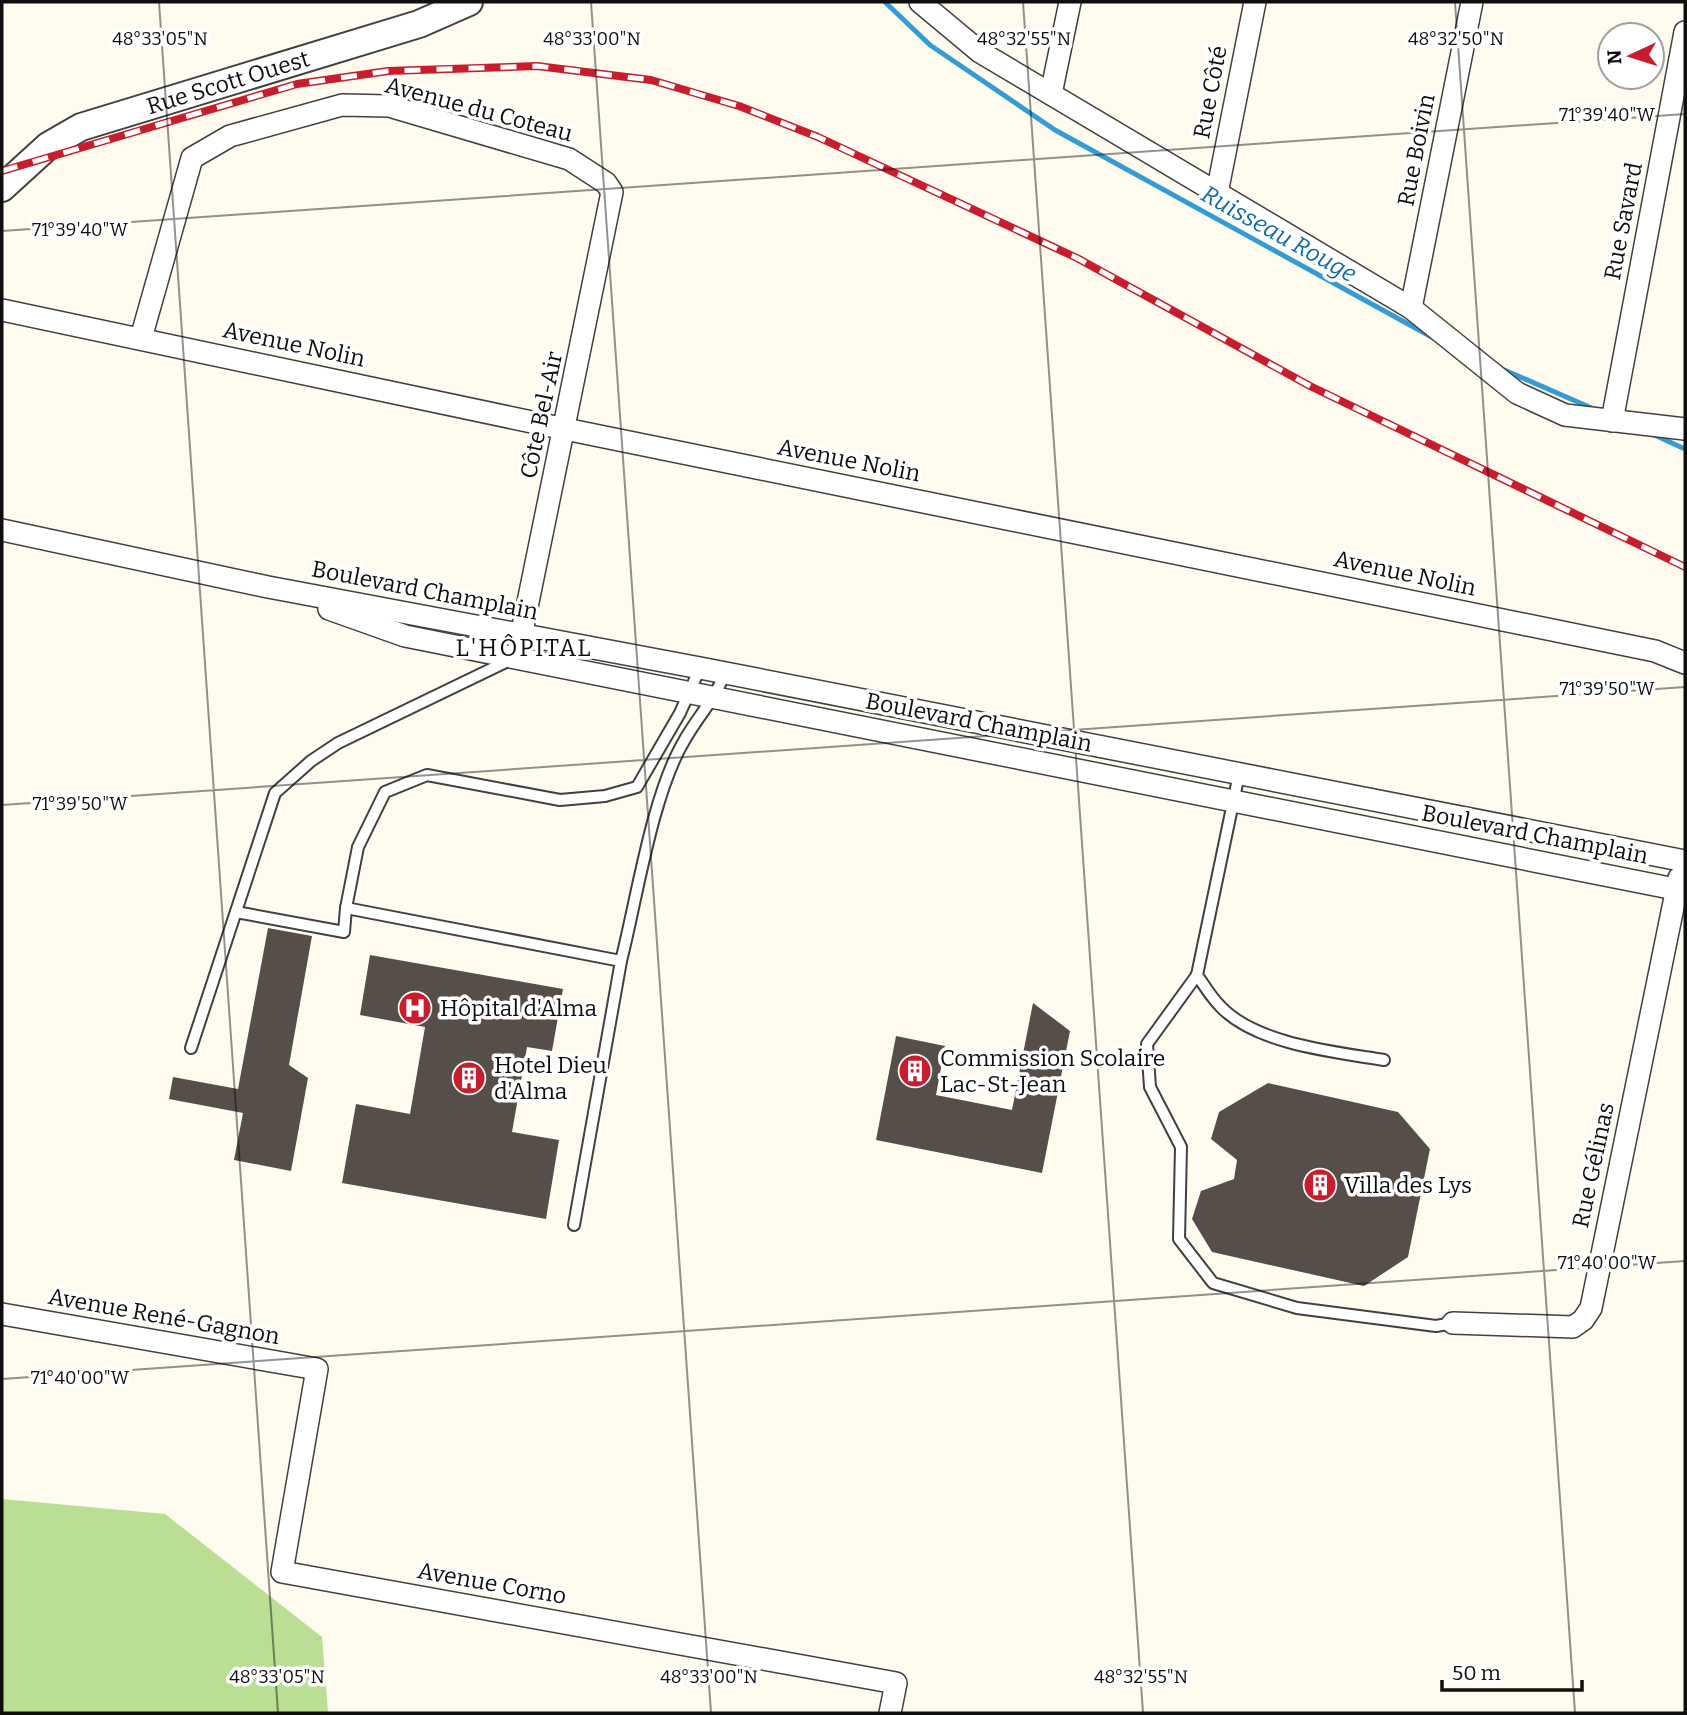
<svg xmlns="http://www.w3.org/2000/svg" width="1687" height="1715" font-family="Bitter,serif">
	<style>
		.forest { fill: #b9de94 }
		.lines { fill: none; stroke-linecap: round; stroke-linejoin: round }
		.stream { stroke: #339cd5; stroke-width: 5 }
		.building { fill: #574e4a }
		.service-casing { stroke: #414141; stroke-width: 14 }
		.minor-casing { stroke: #414141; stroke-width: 24 }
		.tertiary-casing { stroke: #414141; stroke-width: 30 }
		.service { stroke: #fff; stroke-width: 10 }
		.minor { stroke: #fff; stroke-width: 21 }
		.tertiary { stroke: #fff; stroke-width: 26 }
		.rail-casing { stroke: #c71d2d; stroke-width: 8 }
		.rail { stroke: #fff; stroke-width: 5; stroke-dasharray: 16; stroke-linecap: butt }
		.ticks { fill: none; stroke: #0e0e0e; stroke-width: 2; stroke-opacity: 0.45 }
		.labels { text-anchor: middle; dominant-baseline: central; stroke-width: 7; stroke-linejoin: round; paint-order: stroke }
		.street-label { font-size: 23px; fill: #0e0e0e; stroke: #fff }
		.poi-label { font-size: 23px; fill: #0e0e0e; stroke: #fff; text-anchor: start }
		.water-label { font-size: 24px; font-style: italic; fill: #0f6ca8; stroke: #fff }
		.neighbourhood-label { font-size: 24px; letter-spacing: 2px; fill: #0e0e0e; stroke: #fff }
		.ticks-label { font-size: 18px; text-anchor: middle; fill: #0e0e0e; stroke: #fff; stroke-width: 7; stroke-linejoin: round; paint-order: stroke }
	</style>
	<rect width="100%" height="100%" fill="#fffbef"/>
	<!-- forest -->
	<path class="forest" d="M2,1499L165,1514L322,1637L328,1713H2Z"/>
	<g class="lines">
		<!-- stream -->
		<g class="stream">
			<path d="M885,2L930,45L1055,130L1439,341"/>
			<path d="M1502,369L1596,410"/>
			<path d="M1650,433L1685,449"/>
		</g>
	</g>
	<!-- building -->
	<g class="building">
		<path d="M268,928L312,936L289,1065L308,1078L291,1171L234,1160L243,1113L169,1099L173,1077L238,1089Z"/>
		<path d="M370,955L563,989L552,1051L527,1047L512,1132L559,1140L546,1219L342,1183L356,1104L410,1114L425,1027L360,1015Z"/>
		<path d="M1033,1003L1070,1031L1042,1173L876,1140L896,1036L945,1046L936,1095L1012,1110Z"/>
		<path d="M1268,1083L1398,1112L1430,1149L1408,1257L1364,1286L1212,1252L1192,1219L1201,1191L1234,1179L1237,1160L1211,1139L1219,1112Z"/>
	</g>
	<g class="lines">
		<defs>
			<g id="service">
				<path d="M700,668L680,713L637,787L605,796L560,800L427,775L385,792L358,847L346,908L621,961C637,898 652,795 684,741C698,716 714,701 725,673"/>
				<path d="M1239,774L1197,975C1204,985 1211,997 1220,1006C1255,1044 1335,1052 1384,1060"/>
				<path d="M236,912L344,932L346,908"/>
				<path d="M1197,975L1147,1044L1150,1087L1181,1147L1179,1239L1213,1283L1297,1308L1436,1326L1453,1323"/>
				<path d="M191,1048L275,793L311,761L338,743L510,660"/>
				<path d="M574,1225L621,961"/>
			</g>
			<g id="minor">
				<path d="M920,2L980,52L1411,308L1517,393L1565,415L1685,429"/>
				<path d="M1051,94L1070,2"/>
				<path d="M1217,193L1255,2"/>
				<path d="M1411,308L1472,2"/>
				<path d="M2,310L565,429L1655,651L1685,663"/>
				<path d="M141,338L192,158L230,136L342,105L389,106L569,159L606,183L612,192L519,646"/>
				<path d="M1612,421L1685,32"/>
				<path d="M2,530L268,587L700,668L1685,861"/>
				<path d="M329,609L405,636L1685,891"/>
				<path d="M2,1314L317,1369L282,1572L896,1683L890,1713"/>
				<path d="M1453,1323L1573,1327L1583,1320L1591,1308L1679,878"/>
			</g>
			<g id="tertiary">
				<path id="s1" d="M2,188L48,146L81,127L419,24L469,2"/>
			</g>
		</defs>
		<!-- service casing -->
		<use href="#service" class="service-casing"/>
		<!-- minor casing -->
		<use href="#minor" class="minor-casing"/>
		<!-- tertiary casing -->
		<use href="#tertiary" class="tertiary-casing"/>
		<!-- service -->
		<use href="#service" class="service"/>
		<!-- minor -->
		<use href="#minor" class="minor"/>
		<!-- tertiary -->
		<use href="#tertiary" class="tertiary"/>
		<defs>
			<path id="rail" d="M2,171L297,84L388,71L537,66L651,80L739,106L818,137L1077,258L1310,386L1685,567"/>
		</defs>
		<!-- rail casing -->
		<use href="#rail" class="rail-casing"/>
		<!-- rail -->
		<use href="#rail" class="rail"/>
	</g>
	<!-- ticks -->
	<path class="ticks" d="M159,2L278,1713M591,2L711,1713M1023,2L1143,1713M1455,2L1575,1713M2,231L1685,114M2,805L1685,687M2,1379L1685,1261"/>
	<!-- icons -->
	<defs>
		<symbol id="hospital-disc" viewBox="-11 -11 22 22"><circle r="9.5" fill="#c71d2d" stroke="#fff"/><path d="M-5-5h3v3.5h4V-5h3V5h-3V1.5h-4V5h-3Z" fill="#fff"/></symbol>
		<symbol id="building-disc" viewBox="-11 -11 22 22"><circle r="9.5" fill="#c71d2d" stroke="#fff"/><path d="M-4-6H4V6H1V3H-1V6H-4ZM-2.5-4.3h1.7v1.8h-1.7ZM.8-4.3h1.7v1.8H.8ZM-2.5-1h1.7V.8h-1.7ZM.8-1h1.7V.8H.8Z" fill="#fff"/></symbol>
	</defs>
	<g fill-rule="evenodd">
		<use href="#hospital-disc" x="396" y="989" width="38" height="38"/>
		<use href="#building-disc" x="896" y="1052" width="38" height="38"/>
		<use href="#building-disc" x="450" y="1059" width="38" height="38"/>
		<use href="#building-disc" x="1301" y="1166" width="38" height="38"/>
	</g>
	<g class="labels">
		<!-- street labels -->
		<g class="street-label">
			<text stroke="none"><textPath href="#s1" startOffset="254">Rue Scott Ouest</textPath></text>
			<text transform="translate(1210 92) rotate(-79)">Rue Côté</text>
			<text transform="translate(479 109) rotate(15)">Avenue du Coteau</text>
			<text transform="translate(1416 150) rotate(-79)">Rue Boivin</text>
			<text transform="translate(1623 221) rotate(-79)">Rue Savard</text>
			<text transform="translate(294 344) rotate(12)">Avenue Nolin</text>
			<text transform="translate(541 415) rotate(-78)">Côte Bel-Air</text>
			<text transform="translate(849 460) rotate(11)">Avenue Nolin</text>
			<text transform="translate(1405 573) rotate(12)">Avenue Nolin</text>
			<text transform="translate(425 590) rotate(11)">Boulevard Champlain</text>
			<text transform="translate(979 722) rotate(11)">Boulevard Champlain</text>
			<text transform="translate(1535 834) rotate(11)">Boulevard Champlain</text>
			<text transform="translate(1593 1165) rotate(-78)">Rue Gélinas</text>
			<text transform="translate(164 1316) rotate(10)">Avenue René-Gagnon</text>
			<text transform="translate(492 1583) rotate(10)">Avenue Corno</text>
		</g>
		<!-- poi labels -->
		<g class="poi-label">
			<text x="440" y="1008">Hôpital d'Alma</text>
			<text x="940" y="1058">Commission Scolaire<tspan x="940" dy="26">Lac-St-Jean</tspan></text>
			<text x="494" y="1065">Hotel Dieu<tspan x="494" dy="26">d'Alma</tspan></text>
			<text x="1344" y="1185">Villa des Lys</text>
		</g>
		<!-- water labels -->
		<g class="water-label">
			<text transform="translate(1279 234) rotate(29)">Ruisseau Rouge</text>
		</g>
		<!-- neighbourhood labels -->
		<g class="neighbourhood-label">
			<text x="524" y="648">L'HÔPITAL</text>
		</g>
	</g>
	<g class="ticks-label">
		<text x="160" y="45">48°33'05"N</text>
		<text x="592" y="45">48°33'00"N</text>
		<text x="1024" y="45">48°32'55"N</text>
		<text x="1456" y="45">48°32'50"N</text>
		<text x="1607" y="121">71°39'40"W</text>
		<text x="80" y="236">71°39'40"W</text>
		<text x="1607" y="695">71°39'50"W</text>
		<text x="80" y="810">71°39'50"W</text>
		<text x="1607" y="1269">71°40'00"W</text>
		<text x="80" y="1384">71°40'00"W</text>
		<text x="277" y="1683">48°33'05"N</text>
		<text x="709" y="1683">48°33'00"N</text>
		<text x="1141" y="1683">48°32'55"N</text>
	</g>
	<!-- border -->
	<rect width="1687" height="1715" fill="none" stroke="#0e0e0e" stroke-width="7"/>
	<!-- north arrow -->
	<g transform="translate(1631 56) rotate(266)"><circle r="33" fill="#ffffff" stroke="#9f9f9f" stroke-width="2"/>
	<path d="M0-5L12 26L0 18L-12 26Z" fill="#c71d2d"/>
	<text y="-10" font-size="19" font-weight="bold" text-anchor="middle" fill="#0e0e0e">N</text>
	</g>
	<!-- scale -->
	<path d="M1442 1680v10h140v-10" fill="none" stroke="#0e0e0e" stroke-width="3.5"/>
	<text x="1452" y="1680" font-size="21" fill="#0e0e0e" stroke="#ffffff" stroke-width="5" paint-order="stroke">50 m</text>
</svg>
